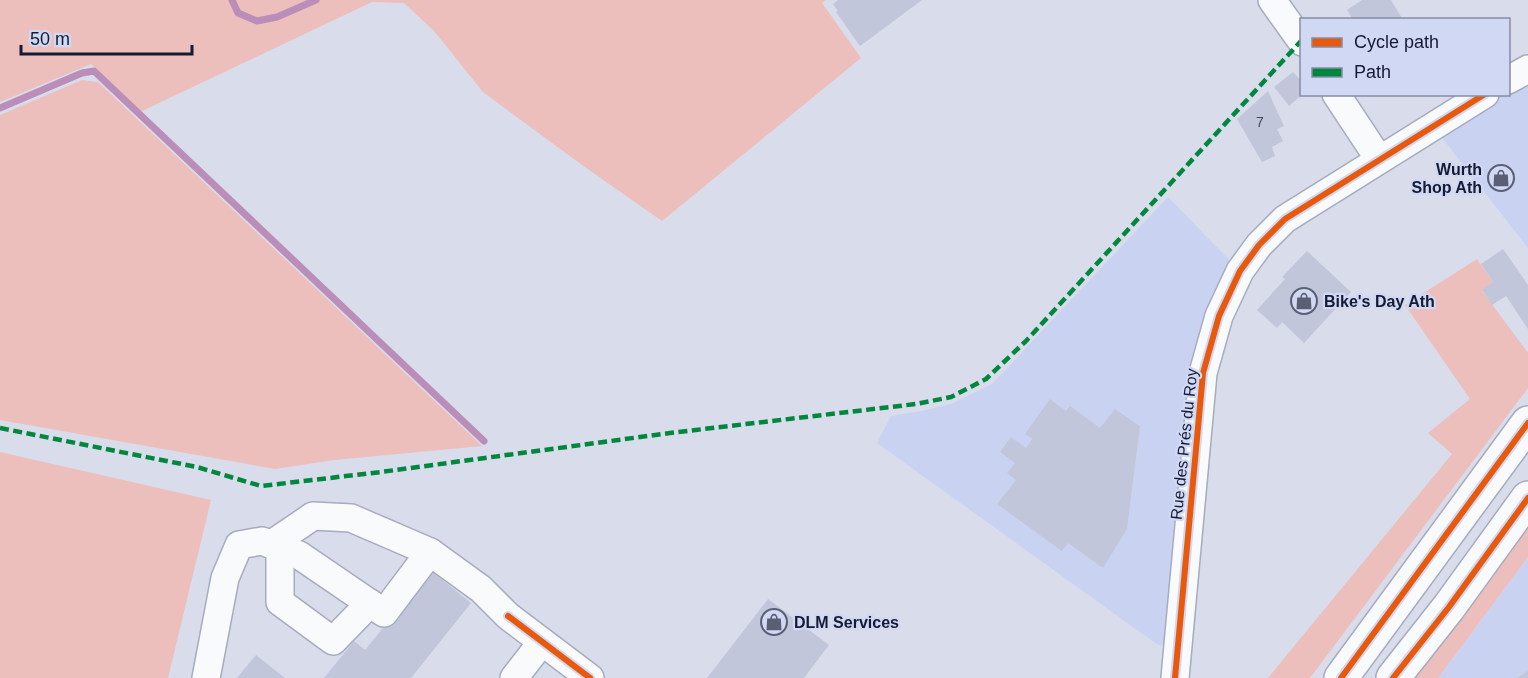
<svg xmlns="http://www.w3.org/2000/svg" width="1528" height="678" font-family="Helvetica,sans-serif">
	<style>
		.built { fill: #cad2f2 }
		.green { fill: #ecbfbc }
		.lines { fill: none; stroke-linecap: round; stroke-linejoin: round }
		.stream { stroke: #bb8eb9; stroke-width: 7 }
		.building { fill: #c1c6db }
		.minor-casing { stroke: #a6abbe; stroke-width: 30 }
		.highway-casing { stroke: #a6abbe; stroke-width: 36 }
		.minor { stroke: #f9fafc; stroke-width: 27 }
		.highway { stroke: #f9fafc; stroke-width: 33 }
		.quiet { stroke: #00873e; stroke-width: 4.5; stroke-dasharray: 9 4.5; stroke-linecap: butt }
		.cycleway-casing { stroke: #d0d8f3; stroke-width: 10 }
		.cycleway { stroke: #e8590c; stroke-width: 6 }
		.labels { text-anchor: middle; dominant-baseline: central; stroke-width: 4.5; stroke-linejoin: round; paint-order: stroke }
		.number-label { font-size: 14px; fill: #424860 }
		.poi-label { font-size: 16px; font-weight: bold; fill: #161b34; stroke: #d0d8f3; text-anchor: start }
		.street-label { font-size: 16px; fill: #161b34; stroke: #d0d8f3 }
	</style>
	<rect width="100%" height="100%" fill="#d8dceb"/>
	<!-- built -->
	<g class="built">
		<path d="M1528,69V248L1433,126L1485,95L1508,94L1509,80Z"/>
		<path d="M1168,197L1240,271L1219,316L1178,648L1158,645L877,443L891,416L921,411L951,404L992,384Z"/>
		<path d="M1528,557V678H1438Z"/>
	</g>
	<!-- green -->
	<g class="green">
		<path d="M0,0H826L822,3L861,58L662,221L582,165L483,92L434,31L404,3L372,2L140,112L91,64L0,102Z"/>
		<path d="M82,80L98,82L482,446L334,460L275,469L0,420V115Z"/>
		<path d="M1477,259L1493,282L1482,291L1528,353V388L1310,678H1268L1452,454L1428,433L1470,399L1405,305Z"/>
		<path d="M0,452L211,500L168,678H0Z"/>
		<path d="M1528,525V557L1438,678H1413Z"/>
	</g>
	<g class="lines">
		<!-- stream -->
		<g class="stream">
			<path d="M232,0L238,13L257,21L277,17L316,0"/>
			<path d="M0,108L82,73L94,71L484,441"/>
		</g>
	</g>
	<!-- building -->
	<g class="building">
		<path d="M838,0H922L860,46L836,12L838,11L833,4Z"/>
		<path d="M1362,0H1391L1403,20H1353L1347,10Z"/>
		<path d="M1293,72L1302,82V95L1289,106L1274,87Z"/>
		<path d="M1268,91L1284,126L1277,129L1283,141L1272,147L1275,156L1262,162L1237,119Z"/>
		<path d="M1503,249L1528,285V329L1506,296L1492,305L1482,290L1493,282L1481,264Z"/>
		<path d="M1307,251L1351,292L1304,343L1282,322L1277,328L1257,310L1285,279L1282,277Z"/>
		<path d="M1050,399L1066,411L1070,406L1100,428L1115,409L1140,426L1127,529L1103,568L1068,543L1062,551L997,504L1016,480L1007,473L1015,463L1000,452L1011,437L1026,448L1032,439L1025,434Z"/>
		<path d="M430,570L471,603L411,678H324L354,641L365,650Z"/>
		<path d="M768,599L829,645L804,678H707Z"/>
		<path d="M256,655L285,678H237Z"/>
		<path d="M1528,671V678H1517Z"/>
	</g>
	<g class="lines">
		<defs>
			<g id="minor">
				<path d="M1272,0L1302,42"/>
				<path d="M1508,80L1528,69"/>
				<path d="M1336,94L1379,159"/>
				<path d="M272,544L313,516L351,518L430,552"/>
				<path d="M280,547V602L333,641L370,603"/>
				<path d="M206,678L225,578L239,545L262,541L299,555L384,613L430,552L481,589L508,616L590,678"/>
				<path d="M514,678L542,642"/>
				<path d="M1175,678L1203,373L1219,316L1240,271L1259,245L1285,219L1485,94"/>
			</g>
			<g id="highway">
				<path d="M1341,678L1528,423"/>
				<path d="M1393,678L1449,607L1528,498"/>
			</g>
		</defs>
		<!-- minor casing -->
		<use href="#minor" class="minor-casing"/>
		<!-- highway casing -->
		<use href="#highway" class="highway-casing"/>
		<!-- minor -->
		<use href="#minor" class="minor"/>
		<!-- highway -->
		<use href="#highway" class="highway"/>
		<!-- quiet -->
		<path class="quiet" d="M0,428L197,467L261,486L381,472L670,433L916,404L951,397L986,379L1026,341L1301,41"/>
		<defs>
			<g id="cycleway">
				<path d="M508,616L590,678"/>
				<path d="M1175,678L1203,373L1219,316L1240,271L1259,245L1285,219L1485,94"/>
				<path d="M1341,678L1528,423"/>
				<path d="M1393,678L1449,607L1528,498"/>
			</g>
		</defs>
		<!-- cycleway casing -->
		<use href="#cycleway" class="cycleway-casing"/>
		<!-- cycleway -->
		<use href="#cycleway" class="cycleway"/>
	</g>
	<!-- icons -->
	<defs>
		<symbol id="shop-ring" viewBox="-11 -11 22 22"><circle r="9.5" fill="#d0d8f3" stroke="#5a5f74" stroke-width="1.5"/><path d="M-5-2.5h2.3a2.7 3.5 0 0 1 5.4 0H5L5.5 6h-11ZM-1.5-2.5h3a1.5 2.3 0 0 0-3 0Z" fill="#5a5f74"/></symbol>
	</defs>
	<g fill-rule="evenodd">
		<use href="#shop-ring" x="1486" y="163" width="30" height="30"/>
		<use href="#shop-ring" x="1289" y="286" width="30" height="30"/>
		<use href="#shop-ring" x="759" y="607" width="30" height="30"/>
	</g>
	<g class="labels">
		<!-- number labels -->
		<g class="number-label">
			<text x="1260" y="122">7</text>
		</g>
		<!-- poi labels -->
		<g class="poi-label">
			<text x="1482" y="169" text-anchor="end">Wurth<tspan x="1482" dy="18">Shop Ath</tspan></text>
			<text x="1324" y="301">Bike's Day Ath</text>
			<text x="794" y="622">DLM Services</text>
		</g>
		<!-- street labels -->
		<g class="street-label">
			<text transform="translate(1184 444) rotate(-84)">Rue des Prés du Roy</text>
		</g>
	</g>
	<!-- legend -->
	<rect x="1300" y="18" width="210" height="78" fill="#d0d8f3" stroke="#868ca7" stroke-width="1.5"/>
	<rect x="1312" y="38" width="30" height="9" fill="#e8590c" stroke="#868ca7" stroke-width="1.5"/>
	<text x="1354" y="48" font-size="18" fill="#161b34">Cycle path</text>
	<rect x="1312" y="68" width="30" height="9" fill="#00873e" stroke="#868ca7" stroke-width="1.5"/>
	<text x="1354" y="78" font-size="18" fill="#161b34">Path</text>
	<!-- scale -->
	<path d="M21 45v9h171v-9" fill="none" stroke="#161b34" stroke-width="3"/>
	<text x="30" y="45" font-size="18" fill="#161b34" stroke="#d0d8f3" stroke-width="4.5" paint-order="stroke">50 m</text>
</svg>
